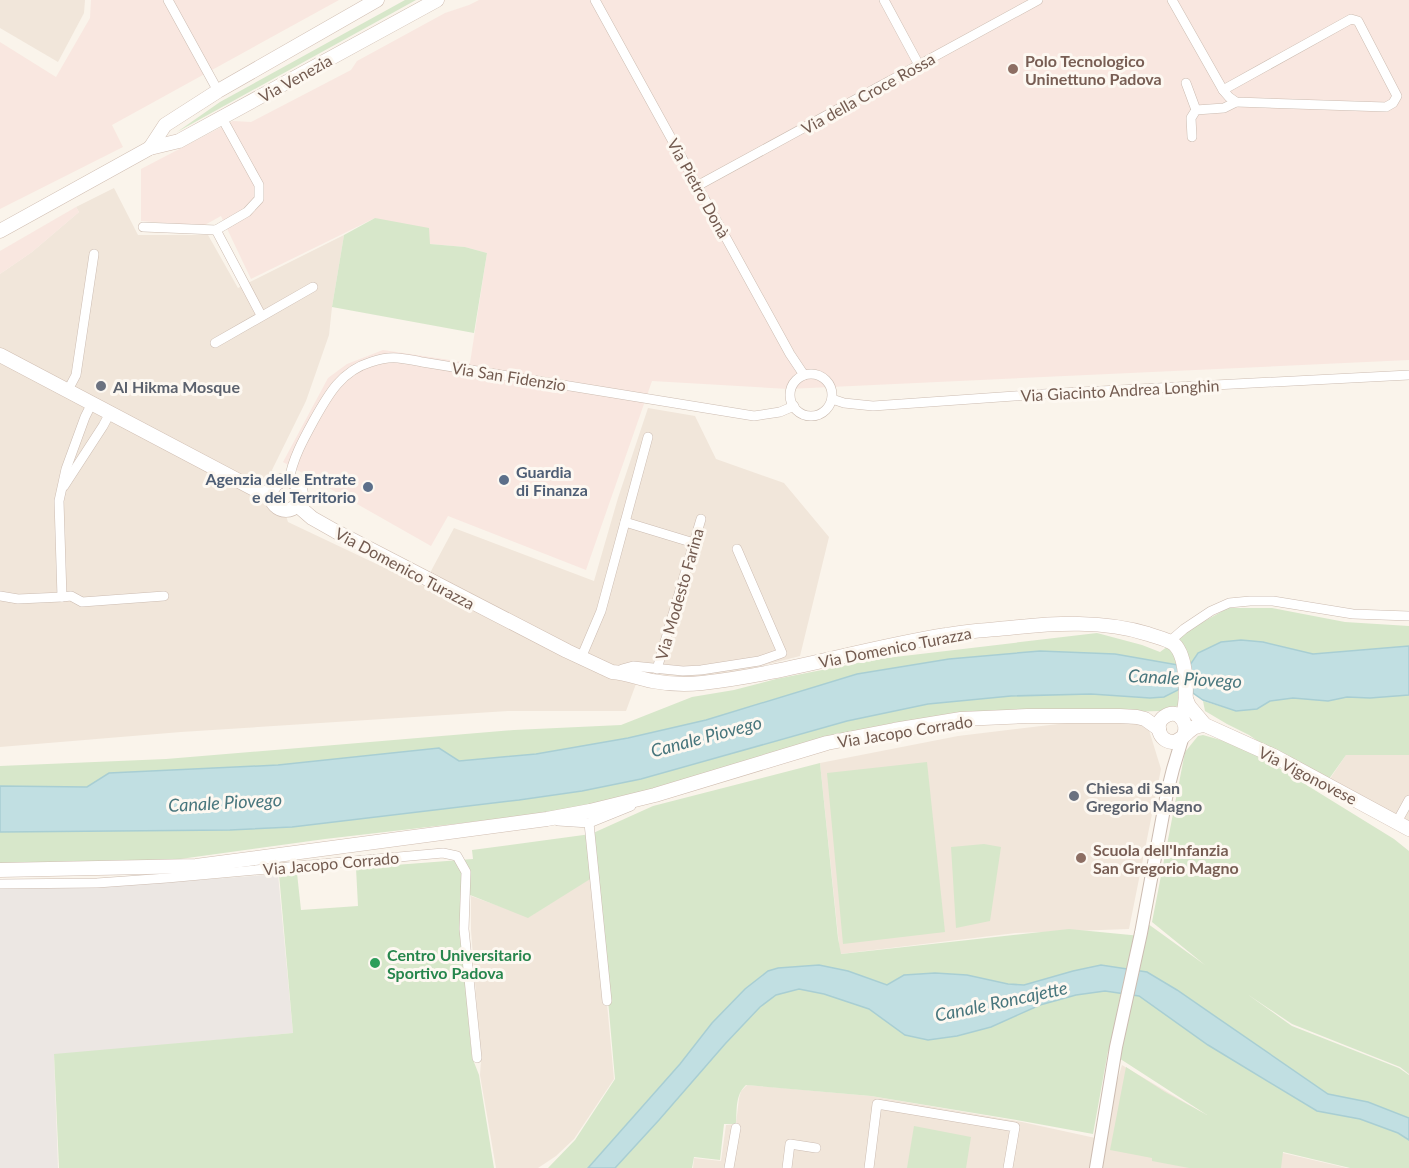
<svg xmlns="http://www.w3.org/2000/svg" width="1409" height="1168" font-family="Lato,sans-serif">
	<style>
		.residential { fill: #f1e6da }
		.commercial { fill: #f9e7e0 }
		.industrial { fill: #ece7e3 }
		.green { fill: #d7e7ca }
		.water { fill: #c1dfe2; stroke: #a8ced3; stroke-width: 1.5 }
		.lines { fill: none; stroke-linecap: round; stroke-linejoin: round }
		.minor-casing { stroke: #ccbcb1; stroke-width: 10 }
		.tertiary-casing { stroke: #ccbcb1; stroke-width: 14 }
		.secondary-casing { stroke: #d0beb2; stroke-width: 15 }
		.minor { stroke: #fff; stroke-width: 9 }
		.tertiary { stroke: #fff; stroke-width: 12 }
		.secondary { stroke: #fff; stroke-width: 14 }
		.education-dot { fill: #8d6e63; stroke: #fdf8f1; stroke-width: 2 }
		.worship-dot { fill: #6b7280; stroke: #fdf8f1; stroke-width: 2 }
		.service-dot { fill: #5c6f8a; stroke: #fdf8f1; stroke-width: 2 }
		.leisure-dot { fill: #2e9e5b; stroke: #fdf8f1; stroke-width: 2 }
		.labels { text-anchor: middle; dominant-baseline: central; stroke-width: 6; stroke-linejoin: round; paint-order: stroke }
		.education-label { font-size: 16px; font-weight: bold; fill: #785e54; stroke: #fdf8f1; text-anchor: start }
		.street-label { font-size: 16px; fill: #735b50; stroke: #fdf8f1 }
		.worship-label { font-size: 16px; font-weight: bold; fill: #5b616d; stroke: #fdf8f1; text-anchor: start }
		.service-label { font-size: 16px; font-weight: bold; fill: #4e5e75; stroke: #fdf8f1; text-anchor: start }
		.leisure-label { font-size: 16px; font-weight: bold; fill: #27864d; stroke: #fdf8f1; text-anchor: start }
		.water-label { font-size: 18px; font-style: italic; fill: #48767d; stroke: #fdf8f1 }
	</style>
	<rect width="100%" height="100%" fill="#faf4eb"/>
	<!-- residential -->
	<g class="residential">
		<path d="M0,0H85L84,13L58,62L0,28Z"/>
		<path d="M114,188L138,235H208L238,288L344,235L332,307L329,335L306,401L272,470L288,522L423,586L454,528L594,581L618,498L648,408L695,416L716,459L784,483L829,537L800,656L745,670L687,679L640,673L626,711H508L181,732L0,747V274L32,252L79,212L76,207Z"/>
		<path d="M1145,717L1161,769L1129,929L1016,933L840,954L820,763L958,736L1092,720Z"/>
		<path d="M1346,755H1409V831L1325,786Z"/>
		<path d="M595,875L614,1079L574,1139L556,1156L538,1168H496L480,1075L481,1061L471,930V896L529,917Z"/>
		<path d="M1122,1065L1223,1125L1283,1153L1347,1168H693L694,1158L721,1161L726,1125L736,1124L739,1098L741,1091L747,1085L871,1096L1022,1122L1100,1139Z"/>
	</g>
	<!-- commercial -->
	<g class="commercial">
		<path d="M91,0H339L112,125L123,147L0,209V42L56,77L90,18Z"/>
		<path d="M479,0H1409V360L788,389L652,381L586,570L448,516L431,546L283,462L328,378L347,364L383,350L470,363L487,253L465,247L430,244L375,218L251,279L221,216L203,226L141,221V169L233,121L251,122L351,70L357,61L445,13L469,5Z"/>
		<path d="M76,207L79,212L32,252L0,274V251Z"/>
	</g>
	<!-- industrial -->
	<path class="industrial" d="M278,874L293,1033L54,1055L58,1168H0V887L89,888Z"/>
	<!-- green -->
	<g class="green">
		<path d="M405,0H416L177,132L220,102Z"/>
		<path d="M375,218L429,228L430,244L465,247L487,253L474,333L332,307L344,235Z"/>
		<path d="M1228,608H1272L1345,622L1409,626V646L1313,654L1263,642L1241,640L1190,670L1115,654L1040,651L949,659L857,674L706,720L628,738L536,754L458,761L439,748L278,765L109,773L87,787L0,786V766L166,759L514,730L621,725L692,697L734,690L776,679L878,659L1097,633L1142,645L1160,652L1194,627Z"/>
		<path d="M1178,690V706L1161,711L960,716L654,793L532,815L325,839L173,860L0,865V832L230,830L292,827L519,800L582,791L641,779L847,721L928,704L1011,696L1091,694L1150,698L1164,697Z"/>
		<path d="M1409,695V755H1346L1324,786L1249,735L1227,724L1205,711L1203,701L1236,711L1257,709L1270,700L1293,698L1328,701L1347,697L1370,698Z"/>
		<path d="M1203,735L1245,747L1394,839L1409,851V1074L1400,1067L1292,1024L1247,994L1292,1026L1399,1068L1409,1075V1118L1368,1102L1328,1094L1177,990L1147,972L1073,971L1024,985L1008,984L967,975L935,973L904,975L887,985L848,971L819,965L778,968L768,971L745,989L712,1023L680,1064L588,1168H548L575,1140L615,1079L605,966L595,876L528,918L470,895H461L463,960L472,1057L479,1075L494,1168H59L54,1054L293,1033L279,874L297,873L301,910L358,906L356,868L473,859L472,850L591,834L653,806L820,763L838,938L841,954L1069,929L1141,936L1144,921L1205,965L1152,922L1185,752L1198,736Z"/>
		<path d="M927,762L945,932L843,944L827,773Z"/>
		<path d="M984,844L1001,847L990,921L956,928L951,847Z"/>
		<path d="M799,989L824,994L869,1009L887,1022L928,1040L957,1036L991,1027L1040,1005L1076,995L1105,991L1139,996L1208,1045L1317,1111L1360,1119L1398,1133L1409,1140V1168H1350L1283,1152L1281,1168H1189L1152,1161V1158L1110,1150L1126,1067L1165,1092L1207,1115L1108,1051L1093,1134L1022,1121L871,1096L746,1085C735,1095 737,1110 736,1124H724L720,1160L694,1157L692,1168H615L659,1120L725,1044L760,1007L776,995Z"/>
		<path d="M914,1126L971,1137L966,1168H907Z"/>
	</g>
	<!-- water -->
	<g class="water">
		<path d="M1241,640L1263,642L1313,654L1409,646V695L1370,698L1347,697L1328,701L1293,698L1270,701L1257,709L1236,711L1203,700L1193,693L1192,684L1182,685L1178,690L1164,697L1150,698L1091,694L1011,696L928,704L847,721L641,779L582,791L519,800L292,827L230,830L0,832V786L87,787L109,773L278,765L439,748L459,761L536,754L628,738L706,720L857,674L949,659L1040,651L1115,654L1178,665H1190L1198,653L1221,642Z"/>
		<path d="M819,965L848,971L887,985L904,975L935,973L967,975L1008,984L1024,985L1073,971L1101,965L1147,972L1177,990L1328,1094L1368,1102L1409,1118V1140L1398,1133L1360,1119L1317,1111L1208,1045L1139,996L1105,991L1076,995L1040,1005L991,1027L957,1036L928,1040L905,1035L869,1009L824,994L799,989L776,995L760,1007L725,1044L659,1120L615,1168H588L680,1064L712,1023L745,989L768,971L778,968Z"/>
	</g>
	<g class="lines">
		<defs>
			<g id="minor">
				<path d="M168,0L218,91"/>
				<path d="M595,0L790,354L804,375"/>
				<path d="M884,0L919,65"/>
				<path d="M1172,0L1223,90"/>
				<path d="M1351,19L1358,21L1397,96L1393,103L1386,107L1236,102L1229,97L1223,90Z"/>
				<path d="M1186,83L1196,110"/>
				<path d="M222,118L259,185V199L247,212L216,230L261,315"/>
				<path d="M1192,137L1191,118L1196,110L1224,108L1236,102"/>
				<path d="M697,186L1038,0"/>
				<path d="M143,227L216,230"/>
				<path d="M215,343L313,287"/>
				<circle cx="811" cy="395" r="21"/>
				<path d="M68,390L76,375L94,254"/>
				<path d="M832,399L844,403L873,406L1043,394L1409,375"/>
				<path d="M289,480C293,458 303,440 314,420C328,395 341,371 371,362C380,359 389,357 398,358C406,359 414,360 422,362L754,416L780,412L794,406"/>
				<path d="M64,486L103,426L110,413"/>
				<path d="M625,522L694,543"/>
				<path d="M0,596L18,599L62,597L59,501L66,469L85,417L92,403"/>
				<path d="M62,597L71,596L82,602L164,596"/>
				<path d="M1170,641L1184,629L1211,611L1229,603L1250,601H1273L1353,614L1409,616"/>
				<path d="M581,658L601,611L648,437"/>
				<path d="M657,669L701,519"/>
				<path d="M620,672L622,669L633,666L683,671L701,670L759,661L782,653L737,549"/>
				<path d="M558,821L589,823L631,806"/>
				<path d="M1397,822L1409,800"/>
				<path d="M589,823L607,1001"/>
				<path d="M0,884L97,883L167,878L443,853L457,856L466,872L464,929L477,1058"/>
				<path d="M729,1168L736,1128"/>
				<path d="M787,1168L790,1144L816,1148"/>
				<path d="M869,1168L877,1104L1015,1127L1008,1168"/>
			</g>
			<path id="tertiary" d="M1096,1168L1116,1047L1141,933L1167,793L1173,769L1183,736"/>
			<g id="secondary">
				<path d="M150,148L165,125L218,91L377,0"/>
				<path d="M0,231L150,148L179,141L437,0"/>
				<path d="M0,355L258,491L271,495"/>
				<circle cx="286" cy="495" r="15"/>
				<path d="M297,505L312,518L335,531L567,651L612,672C626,673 638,678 652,681C668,684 685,685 702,683C784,674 864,648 946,635C967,631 988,630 1009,628C1055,623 1104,620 1148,634C1156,637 1167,639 1174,644C1188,657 1188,701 1182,718"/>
				<path d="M1186,699L1189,706L1205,725L1274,756L1409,829"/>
				<path d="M1184,735C1189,722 1177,707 1164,717C1154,724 1159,741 1172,742C1181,742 1187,731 1195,727C1198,726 1202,725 1205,725"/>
				<path d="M0,870L196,866L547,819L590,811L655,795L827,743L894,730L961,719L1027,716H1120L1137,717L1145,719L1159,729"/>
			</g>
		</defs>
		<!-- minor casing -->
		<use href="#minor" class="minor-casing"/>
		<!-- tertiary casing -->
		<use href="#tertiary" class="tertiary-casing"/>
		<!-- secondary casing -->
		<use href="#secondary" class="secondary-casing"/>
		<!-- minor -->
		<use href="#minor" class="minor"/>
		<!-- tertiary -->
		<use href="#tertiary" class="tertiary"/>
		<!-- secondary -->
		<use href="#secondary" class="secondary"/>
	</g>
	<!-- markers -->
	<g class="education-dot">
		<circle cx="1013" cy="69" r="6"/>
		<circle cx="1081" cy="858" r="6"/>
	</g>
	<g class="worship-dot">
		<circle cx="101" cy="386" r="6"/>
		<circle cx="1074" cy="796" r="6"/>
	</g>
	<g class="service-dot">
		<circle cx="504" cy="480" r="6"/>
		<circle cx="368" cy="487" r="6"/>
	</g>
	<circle class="leisure-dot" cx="375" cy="963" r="6"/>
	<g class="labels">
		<!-- education labels -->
		<g class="education-label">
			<text x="1025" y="60">Polo Tecnologico<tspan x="1025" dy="18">Uninettuno Padova</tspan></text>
			<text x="1093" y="849">Scuola dell'Infanzia<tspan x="1093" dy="18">San Gregorio Magno</tspan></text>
		</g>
		<!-- street labels -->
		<g class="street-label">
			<text transform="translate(295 78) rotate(-29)">Via Venezia</text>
			<text transform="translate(868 93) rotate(-29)">Via della Croce Rossa</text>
			<text transform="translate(699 188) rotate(61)">Via Pietro Donà</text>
			<text transform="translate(509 376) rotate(9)">Via San Fidenzio</text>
			<text transform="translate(1120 390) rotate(-3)">Via Giacinto Andrea Longhin</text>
			<text transform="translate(405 568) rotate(28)">Via Domenico Turazza</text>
			<text transform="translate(679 594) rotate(-74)">Via Modesto Farina</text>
			<text transform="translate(895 647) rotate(-11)">Via Domenico Turazza</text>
			<text transform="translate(905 731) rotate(-9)">Via Jacopo Corrado</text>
			<text transform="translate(1308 775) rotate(27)">Via Vigonovese</text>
			<text transform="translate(331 863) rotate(-5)">Via Jacopo Corrado</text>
		</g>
		<!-- worship labels -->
		<g class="worship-label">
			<text x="113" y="386">Al Hikma Mosque</text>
			<text x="1086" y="787">Chiesa di San<tspan x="1086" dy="18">Gregorio Magno</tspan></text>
		</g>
		<!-- service labels -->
		<g class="service-label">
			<text x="516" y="471">Guardia<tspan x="516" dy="18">di Finanza</tspan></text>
			<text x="356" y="478" text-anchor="end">Agenzia delle Entrate<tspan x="356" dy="18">e del Territorio</tspan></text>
		</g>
		<!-- leisure labels -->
		<g class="leisure-label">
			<text x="387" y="954">Centro Universitario<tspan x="387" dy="18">Sportivo Padova</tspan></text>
		</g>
		<!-- water labels -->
		<g class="water-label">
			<text transform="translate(1185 678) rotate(3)">Canale Piovego</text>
			<text transform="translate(706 736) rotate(-15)">Canale Piovego</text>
			<text transform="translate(225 802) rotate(-3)">Canale Piovego</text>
			<text transform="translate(1001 1001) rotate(-12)">Canale Roncajette</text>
		</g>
	</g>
</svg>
